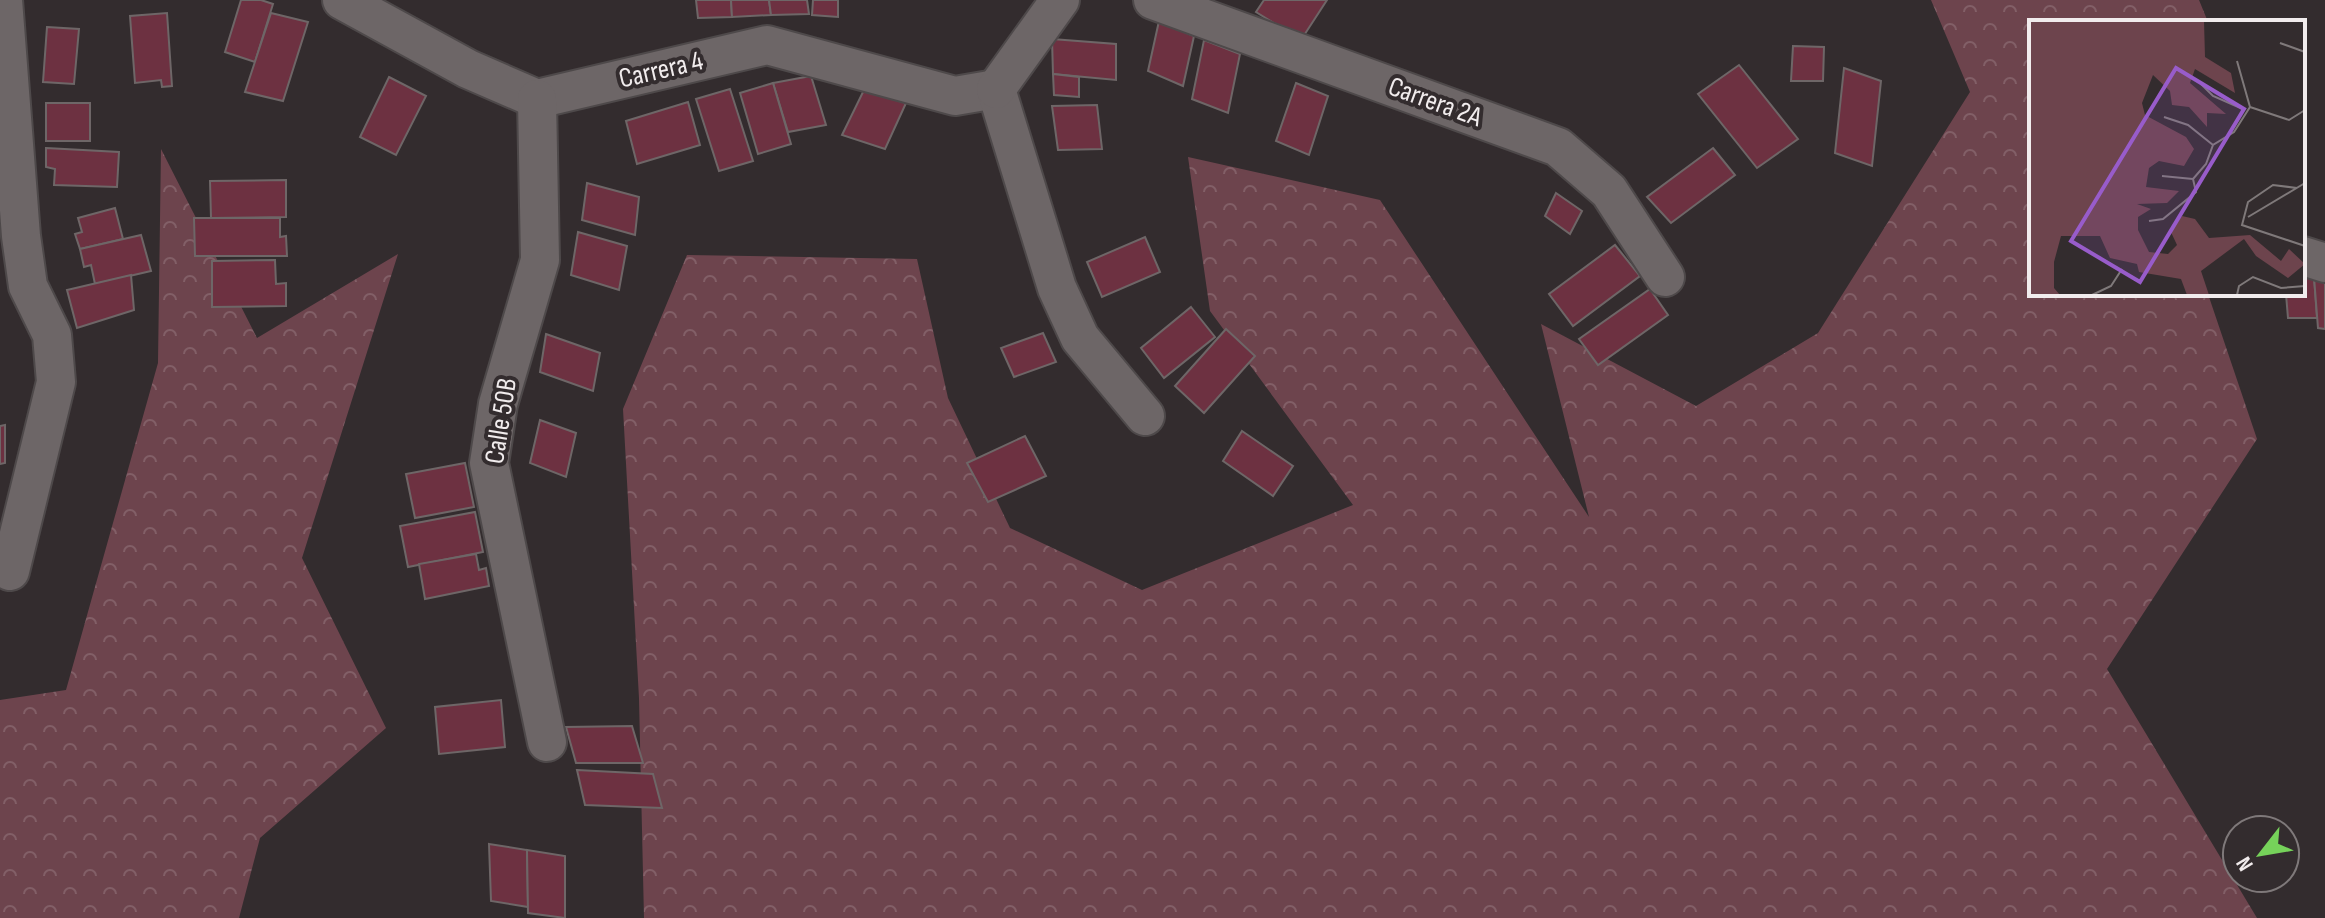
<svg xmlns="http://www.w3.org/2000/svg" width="2325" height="918" font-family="'Sofia Sans Condensed',sans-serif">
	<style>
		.forest { fill: url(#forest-crowns) }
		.building { fill: #6d3141; stroke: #6e6667; stroke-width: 2 }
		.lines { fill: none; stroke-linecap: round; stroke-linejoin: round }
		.street-casing { stroke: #4e494a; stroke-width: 42 }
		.street { stroke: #6d6667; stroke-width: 38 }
		.labels { text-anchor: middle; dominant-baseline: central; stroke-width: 8; stroke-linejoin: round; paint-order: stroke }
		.street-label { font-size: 28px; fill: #f1eced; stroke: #332c2e }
		.inset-road { fill: none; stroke: #7f797a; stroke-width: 2 }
		.view { fill: #985cca; fill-opacity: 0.15; stroke: #985cca; stroke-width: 4 }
		.inset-edge { fill: none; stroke: #f1eced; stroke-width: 4 }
	</style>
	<defs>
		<pattern id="forest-crowns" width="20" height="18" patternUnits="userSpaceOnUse" patternTransform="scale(2)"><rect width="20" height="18" fill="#6d444d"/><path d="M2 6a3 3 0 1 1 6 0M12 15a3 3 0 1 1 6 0" fill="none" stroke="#825f67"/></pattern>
	</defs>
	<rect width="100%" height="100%" fill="#332c2e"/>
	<!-- forest -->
	<g class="forest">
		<path d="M1931,0H2199L2208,22H2031V294H2208L2257,439L2107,669L2257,918H644L639,698L623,409L687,255L917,259L948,398L1010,528L1142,590L1353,505L1210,311L1188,157L1380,200L1589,517L1541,324L1696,406L1818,333L1970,92Z"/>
		<path d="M161,149L257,338L398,254L302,558L386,728L260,838L239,918H0V700L66,690L158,363Z"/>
	</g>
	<!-- building -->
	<g class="building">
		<path d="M241,0H261L273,4L255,62L225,52Z"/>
		<path d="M696,0H731L732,17L698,18Z"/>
		<path d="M731,0H769L771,15L732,17Z"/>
		<path d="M769,0H807L809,14L771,15Z"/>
		<path d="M813,0H838V17L812,15Z"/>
		<path d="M1264,0H1327L1301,40L1256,12Z"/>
		<path d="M167,13L172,86L162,87L161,80L135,83L130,16Z"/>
		<path d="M271,13L308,22L283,101L245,92Z"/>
		<path d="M1159,21L1194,36L1183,86L1148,71Z"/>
		<path d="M47,27L79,29L74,84L43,82Z"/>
		<path d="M1052,39L1116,44V80L1053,74Z"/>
		<path d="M1204,40L1240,54L1228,113L1192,99Z"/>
		<path d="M1793,46L1824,47L1823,81H1791Z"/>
		<path d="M1739,65L1798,139L1757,168L1698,94Z"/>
		<path d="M1844,68L1881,81L1872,166L1835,153Z"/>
		<path d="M1053,74L1079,77V97L1054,95Z"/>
		<path d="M811,76L826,125L788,132L773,83Z"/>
		<path d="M389,77L426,96L396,155L360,137Z"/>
		<path d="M773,83L791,144L758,154L740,93Z"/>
		<path d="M1296,83L1328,96L1309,155L1276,141Z"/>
		<path d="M730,89L753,161L719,171L696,99Z"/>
		<path d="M864,90L906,103L885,149L842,135Z"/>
		<path d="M688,102L700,145L637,164L626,121Z"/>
		<rect x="46" y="103" width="44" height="38"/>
		<path d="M1097,105L1102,149L1058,150L1052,106Z"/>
		<path d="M46,148L119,152L117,187L54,185L55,169L46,167Z"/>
		<path d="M1713,148L1735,175L1671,223L1647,197Z"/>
		<path d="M286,180V217L211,218L210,181Z"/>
		<path d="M587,183L639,197L635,235L582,220Z"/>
		<path d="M1556,193L1582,211L1570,234L1545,216Z"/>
		<path d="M115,208L123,239L80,249L75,234L82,232L78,218Z"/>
		<path d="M194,218H280V237L286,236L287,256H195Z"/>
		<path d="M578,232L627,246L619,290L571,275Z"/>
		<path d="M141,235L151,271L95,284L91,265L84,267L80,249Z"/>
		<path d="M1145,237L1160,272L1102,297L1087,262Z"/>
		<path d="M1615,245L1640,276L1573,326L1549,294Z"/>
		<path d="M275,260L276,284L286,283V306L212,307V261Z"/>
		<path d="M131,275L134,310L77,328L67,290Z"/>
		<path d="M2303,276L2314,277L2317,318H2288L2286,294H2303Z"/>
		<path d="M2314,277L2325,280V329L2318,328Z"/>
		<path d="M1650,289L1668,315L1598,365L1579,339Z"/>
		<path d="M1191,307L1215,337L1164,378L1141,348Z"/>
		<path d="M1226,329L1255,356L1204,413L1175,386Z"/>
		<path d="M1043,333L1056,362L1014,377L1001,348Z"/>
		<path d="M546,334L600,353L593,391L540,372Z"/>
		<path d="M540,420L576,433L566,477L530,463Z"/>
		<path d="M5,425V463L0,464V426Z"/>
		<path d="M1242,431L1293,466L1273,496L1223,461Z"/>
		<path d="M1025,436L1046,476L988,502L967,463Z"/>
		<path d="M465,463L474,507L415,518L406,474Z"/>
		<path d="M475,512L483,552L408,567L400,526Z"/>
		<path d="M476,554L479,570L486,568L489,586L425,599L419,564Z"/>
		<path d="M501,700L505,747L439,754L435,707Z"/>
		<path d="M632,726L643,763H576L566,727Z"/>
		<path d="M577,770L653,774L662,808L585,805Z"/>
		<path d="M489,844L527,850L528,907L491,901Z"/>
		<path d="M527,850L565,856V918L528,913Z"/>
	</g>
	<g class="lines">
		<defs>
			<g id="street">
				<path d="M3,0L21,236L28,286L52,335L56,382L10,571"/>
				<path d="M342,0L468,69L537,99L767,45L955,96L996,89"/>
				<path d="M1153,0L1558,147L1609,191L1665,277"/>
				<path d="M996,89L1057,288L1080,338L1145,416"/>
				<path d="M996,89L1060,0"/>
				<path d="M537,99L540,260L498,404L489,463L547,742"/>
				<path d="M2303,256L2325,263"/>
			</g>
		</defs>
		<!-- street casing -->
		<use href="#street" class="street-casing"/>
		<!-- street -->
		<use href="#street" class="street"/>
	</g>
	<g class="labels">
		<!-- street labels -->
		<g class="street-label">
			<text transform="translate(661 70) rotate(-13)">Carrera 4</text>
			<text transform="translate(1435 102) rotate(20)">Carrera 2A</text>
			<text transform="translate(501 421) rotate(-81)">Calle 50B</text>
		</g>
	</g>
	<!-- overview -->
	<g transform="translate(2029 20)">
		<rect width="276" height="276" fill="#332c2e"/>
		<path d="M0,1H175L176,37L202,53L206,73L166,49L161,63L197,94L178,93V107L160,87L143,85L141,71L124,55L113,83L116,95L157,117L165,129L155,146L130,141L120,148L117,167L150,171L138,183L108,184L122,189L109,197V210L120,232L139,234L148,225L141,210L153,196L166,199L180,218L221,215L252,241L260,229L276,244L259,258L227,236L215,219L172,251L180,275H158L152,259L110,252L108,244L81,238L71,216H32L25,242V268L31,275H0Z" fill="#6d444d"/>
		<path class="inset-road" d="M251,23L276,32M208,41L221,87M172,64L184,76L216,90M221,87L260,100L276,90M135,97L159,105L184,125M133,156L164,159M164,159L177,144L184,125L205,112L221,87M268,168L244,165L219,182L213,205L276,226M219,197L276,163M120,201L134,199L167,172L164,159M63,275L82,266L93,249M208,275L210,266L224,257L252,268L276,266"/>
		<path class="view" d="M147,48L215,89L111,262L42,221Z"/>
		<rect width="276" height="276" class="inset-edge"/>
	</g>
	<!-- north arrow -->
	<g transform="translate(2261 854) rotate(239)"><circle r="38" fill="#332c2e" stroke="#7f797a" stroke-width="2"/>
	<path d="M0-6L14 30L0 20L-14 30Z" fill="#76d25a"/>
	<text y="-12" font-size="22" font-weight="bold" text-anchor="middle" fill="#f1eced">N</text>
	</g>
</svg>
